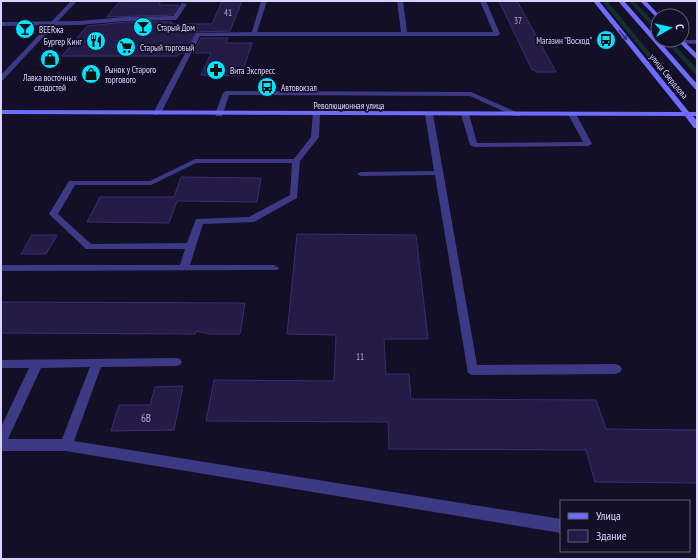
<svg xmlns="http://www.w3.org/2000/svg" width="698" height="560" font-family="'PT Sans Narrow',sans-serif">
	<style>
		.green { fill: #12302f }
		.building { fill: #241b47; stroke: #3b2d73 }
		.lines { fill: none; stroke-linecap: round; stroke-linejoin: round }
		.service { fill: #3d3a85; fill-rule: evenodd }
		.minor { fill: #3d3a85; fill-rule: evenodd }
		.secondary { fill: #6f6bff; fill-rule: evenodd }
		.oneway { stroke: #38347d }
		.labels { text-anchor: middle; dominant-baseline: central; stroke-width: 3.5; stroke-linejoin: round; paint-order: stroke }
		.number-label { font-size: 9px; fill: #aca6d1 }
		.far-poi-label { font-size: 9px; fill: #d9d4ff; stroke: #130f26; text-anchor: start }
		.far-street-label { font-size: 9px; fill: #d9d4ff; stroke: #130f26 }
		.near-number-label { font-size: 11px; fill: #aca6d1 }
	</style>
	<rect width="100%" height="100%" fill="#130f26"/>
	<!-- green -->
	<g class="green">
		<path d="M602,1H607L679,88L672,87Z"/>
		<path d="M629,1H634L658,27V33Z"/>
		<path d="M664,40H670L697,69V76Z"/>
	</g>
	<!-- building -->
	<g class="building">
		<path d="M120,1H161L159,5H179L172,15L107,17Z"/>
		<path d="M222,1H242L230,31L196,32L184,53H180L178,56H62L87,26L125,22H172L171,24H212Z"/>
		<path d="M499,1H517L556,72H536L535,70H532Z"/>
		<path d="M201,38H228L226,43H252L241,76L201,75L211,53H193Z"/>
		<path d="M181,177L261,178L257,202L177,201L169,223L87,222L100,197H174Z"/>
		<path d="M297,234L416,235L428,339H384L386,374H409L411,399L596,400L606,429L697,430V483L595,482L586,450L389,449L388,422L206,421L214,380L334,381L336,335L287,334Z"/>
		<path d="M32,235H57L46,254H21Z"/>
		<path d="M1,302L245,303L240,334H210L196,331L195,334L1,333Z"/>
		<path d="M183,386L174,430L111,431L119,405H150L155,387Z"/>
	</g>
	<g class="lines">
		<!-- service -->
		<g class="service">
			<path d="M261,1H267L257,32H401L397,1H403L407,32H493L480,1H486L500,34L497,36H200L161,113L157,115H154L153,113L196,33L252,32Z"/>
			<path d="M182,3L187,4L177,19L175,20L125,21L79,25L1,26V22L79,21L125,17L173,16Z"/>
			<path d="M681,40H697V44L679,43V41Z"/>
			<path d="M226,91L471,92L521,114L520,116H514L470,96L229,95L223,114L222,116H216L215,114L223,93Z"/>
			<path d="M313,112H316L320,114L319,137L300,161L297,198L254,222L203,224L190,265H274L279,268L277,270L1,271V265H180L185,249H86L49,214L69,181H150L195,159H294L311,137ZM196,163H292L290,195L249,217L196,219L187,243L91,244L58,214L75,185H151Z"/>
			<path d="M426,112H429L433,114L477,365L616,364L620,366L622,369L620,372L616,374L472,375L468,373L435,175L361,176L357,174L361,172L434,171L425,114Z"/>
			<path d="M462,112H465L469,114L477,143L583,142L568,114L572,112L576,114L592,144L588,146L474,147L470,145L461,114Z"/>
			<path d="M176,358L180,359L182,362L180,365L176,366L101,367L74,441L561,519V533L66,451H1V427L29,368H1V360ZM90,367L62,439H8L41,368Z"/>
		</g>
		<!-- minor -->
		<path class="minor" d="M71,1H77L3,80L1,81V75Z"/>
		<!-- secondary -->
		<g class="secondary">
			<path d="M593,1H599L689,112H697V116H693L697,121V128H694L685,116L1,114V110L682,112Z"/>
			<path d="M618,1H624L697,84V90L695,89Z"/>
			<path d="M640,1H646L660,16H658V19Z"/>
			<path d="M682,39L697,54V60L677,40Z"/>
		</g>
	</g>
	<!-- one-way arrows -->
	<defs><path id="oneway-shaft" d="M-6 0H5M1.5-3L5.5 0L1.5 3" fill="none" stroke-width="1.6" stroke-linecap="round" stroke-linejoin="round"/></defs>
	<use class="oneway" href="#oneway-shaft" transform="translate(623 35) rotate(51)"/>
	<!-- icons -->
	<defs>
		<symbol id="bar-disc" viewBox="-11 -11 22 22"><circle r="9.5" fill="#00e5ff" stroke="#130f26"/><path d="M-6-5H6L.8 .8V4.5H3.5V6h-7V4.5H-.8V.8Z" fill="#111"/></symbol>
		<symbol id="bus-disc" viewBox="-11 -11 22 22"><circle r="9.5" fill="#00e5ff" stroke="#130f26"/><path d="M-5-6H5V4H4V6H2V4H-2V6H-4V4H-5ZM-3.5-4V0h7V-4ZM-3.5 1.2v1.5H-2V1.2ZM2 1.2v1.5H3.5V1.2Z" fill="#111"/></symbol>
		<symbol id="restaurant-disc" viewBox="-11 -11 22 22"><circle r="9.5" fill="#00e5ff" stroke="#130f26"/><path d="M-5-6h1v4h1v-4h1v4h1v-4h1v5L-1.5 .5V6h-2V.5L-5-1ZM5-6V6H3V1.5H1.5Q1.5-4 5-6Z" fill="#111"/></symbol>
		<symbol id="supermarket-disc" viewBox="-11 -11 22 22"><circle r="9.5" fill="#00e5ff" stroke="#130f26"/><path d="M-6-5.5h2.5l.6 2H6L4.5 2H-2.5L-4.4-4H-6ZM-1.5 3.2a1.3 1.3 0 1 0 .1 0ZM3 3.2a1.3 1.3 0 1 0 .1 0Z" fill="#111"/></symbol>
		<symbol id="shop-disc" viewBox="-11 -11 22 22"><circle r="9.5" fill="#00e5ff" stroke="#130f26"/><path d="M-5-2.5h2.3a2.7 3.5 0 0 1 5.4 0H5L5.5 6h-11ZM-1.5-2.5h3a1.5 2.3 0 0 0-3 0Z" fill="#111"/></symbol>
		<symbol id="pharmacy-disc" viewBox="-11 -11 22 22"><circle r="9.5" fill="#00e5ff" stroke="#130f26"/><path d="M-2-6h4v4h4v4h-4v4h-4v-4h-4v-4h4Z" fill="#111"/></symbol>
	</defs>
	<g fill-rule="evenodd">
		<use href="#bar-disc" x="132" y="16" width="22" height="22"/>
		<use href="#bar-disc" x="14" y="18" width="22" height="22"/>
		<use href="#bus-disc" x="595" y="29" width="22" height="22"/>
		<use href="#restaurant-disc" x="85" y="30" width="22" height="22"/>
		<use href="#supermarket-disc" x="115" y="36" width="22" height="22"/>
		<use href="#shop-disc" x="39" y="48" width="22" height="22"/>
		<use href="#pharmacy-disc" x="205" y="59" width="22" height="22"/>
		<use href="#shop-disc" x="80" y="63" width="22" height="22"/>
		<use href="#bus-disc" x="256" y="76" width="22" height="22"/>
	</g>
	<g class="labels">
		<!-- number labels -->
		<g class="number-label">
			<text x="228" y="12">41</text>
			<text x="518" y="20">37</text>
			<text x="360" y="356">11</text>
		</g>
		<!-- far-poi labels -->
		<g class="far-poi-label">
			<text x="157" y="27">Старый Дом</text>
			<text x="39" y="29">BEERжа</text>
			<text x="592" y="40" text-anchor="end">Магазин "Восход"</text>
			<text x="82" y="41" text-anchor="end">Бургер Кинг</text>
			<text x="140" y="47">Старый торговый</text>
			<text x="105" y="69">Рынок у Старого<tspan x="105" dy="10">торгового</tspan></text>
			<text x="230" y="70">Вита Экспресс</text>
			<text x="50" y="77" text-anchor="middle">Лавка восточных<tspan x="50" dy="10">сладостей</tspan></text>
			<text x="281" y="87">Автовокзал</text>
		</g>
		<!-- far-street labels -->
		<g class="far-street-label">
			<text transform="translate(669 76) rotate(51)">улица Свердлова</text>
			<text x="349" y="105">Революционная улица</text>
		</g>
		<!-- near-number labels -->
		<g class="near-number-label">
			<text x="146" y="418">6В</text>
		</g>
	</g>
	<!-- border -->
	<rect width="698" height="560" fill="none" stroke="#d9d4ff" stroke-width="4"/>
	<!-- legend -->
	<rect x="560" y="500" width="130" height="52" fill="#130f26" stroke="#625e7d"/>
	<rect x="568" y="513" width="20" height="6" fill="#6f6bff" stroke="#625e7d"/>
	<text x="596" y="520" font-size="12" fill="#d9d4ff">Улица</text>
	<rect x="568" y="530" width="20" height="12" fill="#241b47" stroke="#625e7d"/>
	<text x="596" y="540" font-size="12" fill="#d9d4ff">Здание</text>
	<!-- north arrow -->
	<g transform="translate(670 28) rotate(82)"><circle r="19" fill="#130f26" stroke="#625e7d"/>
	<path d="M0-3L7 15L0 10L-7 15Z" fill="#00e5ff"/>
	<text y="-6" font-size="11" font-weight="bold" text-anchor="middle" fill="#d9d4ff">С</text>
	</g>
</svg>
